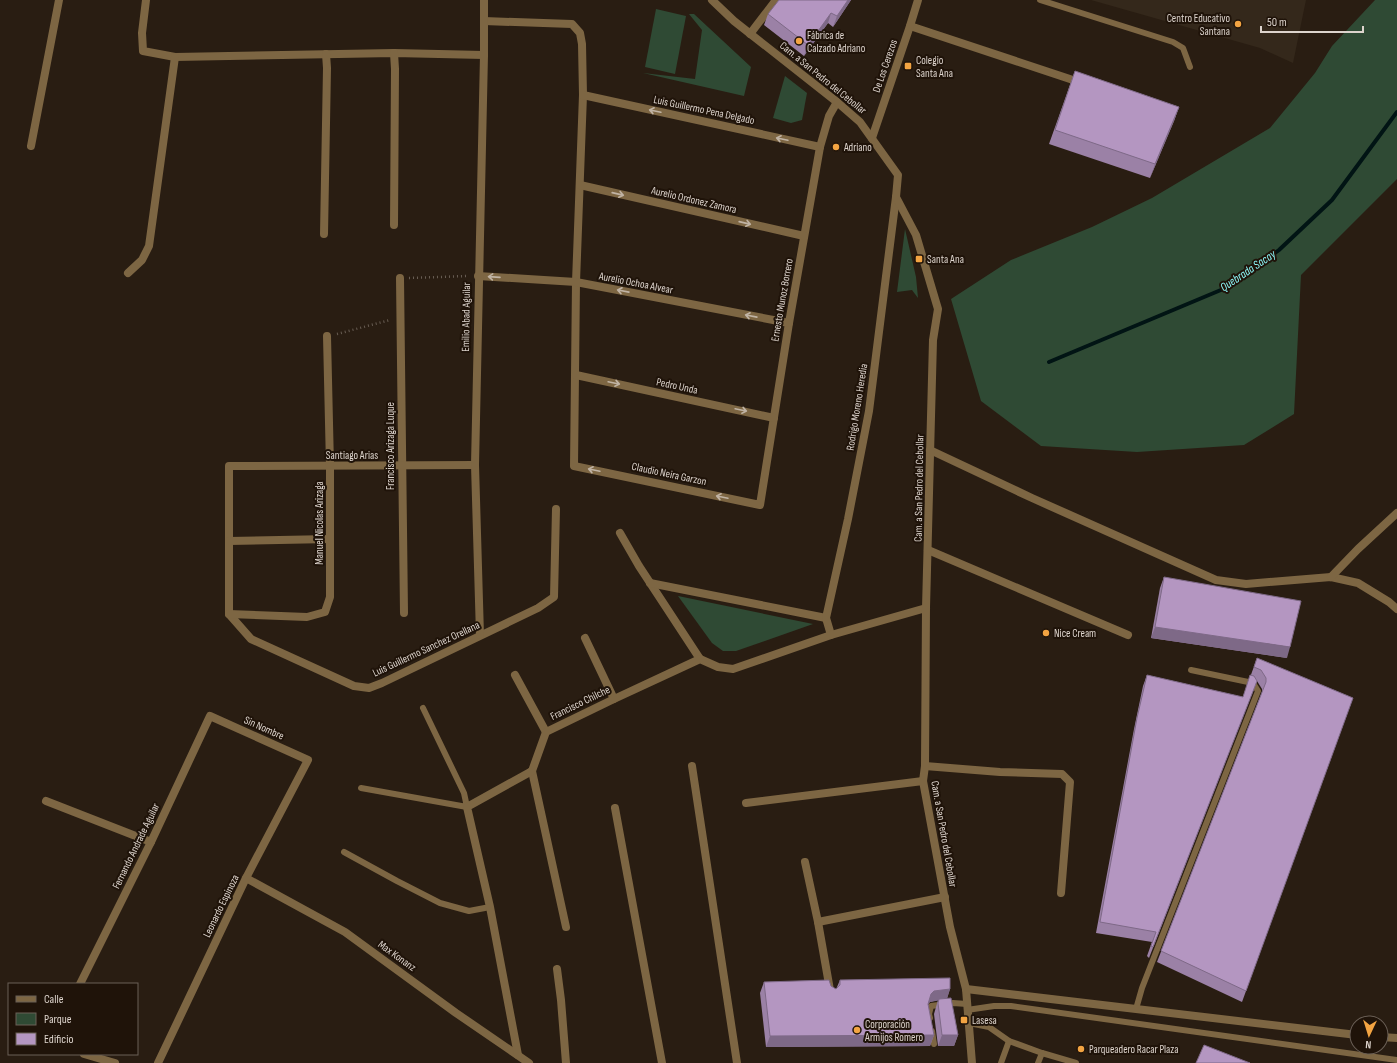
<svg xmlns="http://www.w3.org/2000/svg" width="1397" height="1063" font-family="'Sofia Sans Condensed',sans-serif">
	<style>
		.education { fill: #34281b }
		.green { fill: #2f4a34 }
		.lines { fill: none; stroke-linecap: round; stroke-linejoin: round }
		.stream { stroke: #011414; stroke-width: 4 }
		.path { stroke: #685d53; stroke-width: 2.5; stroke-dasharray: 1 3; stroke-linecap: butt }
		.service { stroke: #7d6643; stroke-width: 6 }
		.minor { stroke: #7d6643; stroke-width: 8 }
		.tertiary { stroke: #7d6643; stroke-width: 8 }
		.wall { fill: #9b81a6 }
		.shaded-wall { fill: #7e6987 }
		.building { fill: #b496c1; stroke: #7e6987 }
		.oneway { stroke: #c0b3a4 }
		.poi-dot { fill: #f3a442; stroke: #1f1309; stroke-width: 1.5 }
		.labels { text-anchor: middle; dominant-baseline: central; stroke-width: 4; stroke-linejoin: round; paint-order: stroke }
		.poi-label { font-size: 11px; fill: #ddd4cd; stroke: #1f1309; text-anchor: start }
		.street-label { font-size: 11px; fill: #ddd4cd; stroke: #1f1309 }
		.water-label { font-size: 12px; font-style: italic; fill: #8df9fa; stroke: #1f1309 }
	</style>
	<rect width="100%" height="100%" fill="#291d12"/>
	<!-- education -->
	<path class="education" d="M1091,0H1306L1293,63L1260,48Z"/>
	<!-- green -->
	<g class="green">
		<path d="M1375,0H1397V179L1301,275L1294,414L1244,445L1137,452L1041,446L981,401L951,299L1011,260L1092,227L1152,198L1270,128L1315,73L1332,46Z"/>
		<path d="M656,9L686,16L675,74L645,67Z"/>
		<path d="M689,14H694L751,67L744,96L643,73L695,79L702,30Z"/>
		<path d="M785,76L807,93L802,120L791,123L773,118Z"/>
		<path d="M905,229L916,277L918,298L912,290L897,292Z"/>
		<path d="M678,596L813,624L736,651H723L712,643Z"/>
	</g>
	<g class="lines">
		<!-- stream -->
		<path class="stream" d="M1049,362L1228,287L1279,250L1332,200L1397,112"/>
		<!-- path -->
		<g class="path">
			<path d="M409,278L468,276"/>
			<path d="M337,334L390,320"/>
		</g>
		<!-- service -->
		<g class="service">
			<path d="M1040,0L1173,42L1183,48L1190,67"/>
			<path d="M361,788L467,807L464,793L423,708"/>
			<path d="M344,852L397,881L440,903L469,911L490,907"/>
			<path d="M1136,1009L1142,988L1258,691L1253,683L1191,670"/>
			<path d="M967,1010L994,1006H1011L1397,1060"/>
			<path d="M930,1018L929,1014L931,1006L953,1003L967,1004"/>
			<path d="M969,1023L989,1027L1009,1041L1042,1053L1076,1063"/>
			<path d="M932,1031L934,1044"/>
			<path d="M1001,1063L1009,1041"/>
			<path d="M1038,1063L1042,1053"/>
		</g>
		<!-- minor -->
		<g class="minor">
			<path d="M146,0L142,33L143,51L175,57L394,53L484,55"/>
			<path d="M484,21L572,24L580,33L582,44L583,95L576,282L574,466L760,505L789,323L820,147L829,116L837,102"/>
			<path d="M910,26L1082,83"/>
			<path d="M750,34L776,0"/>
			<path d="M394,53L395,69L394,225"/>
			<path d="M583,95L820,147"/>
			<path d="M31,146L59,0"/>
			<path d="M580,185L804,236"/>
			<path d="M324,234L327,68L326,54"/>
			<path d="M128,273L142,260L149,246L175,57"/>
			<path d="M478,276L576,282L789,323"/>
			<path d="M400,278L404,613"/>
			<path d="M576,375L774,418"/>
			<path d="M930,450L1032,498L1216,580L1246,584L1331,577L1358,583L1389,602L1397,609"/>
			<path d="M475,465L229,466V614L251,639L354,686L369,688L382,683L538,608L554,597L556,509"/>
			<path d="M620,533L639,566L700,659"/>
			<path d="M229,541L330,539"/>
			<path d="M928,550L1128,635"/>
			<path d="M1331,577L1358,549L1397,513"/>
			<path d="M650,583L826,618"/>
			<path d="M229,614L307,617L325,612L330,597V466L327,336"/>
			<path d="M480,635L475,465L484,55V0"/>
			<path d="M831,635L826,618L848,519L869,411L896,197"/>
			<path d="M585,638L614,699"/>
			<path d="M515,675L546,732"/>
			<path d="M692,766L737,1063"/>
			<path d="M925,766L1000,772L1062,774L1070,782L1061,893"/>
			<path d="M532,771L566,927"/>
			<path d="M46,801L151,842"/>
			<path d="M746,803L923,781"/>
			<path d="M615,808L662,1063"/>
			<path d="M805,862L818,922"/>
			<path d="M246,878L345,932L456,1013L529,1063"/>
			<path d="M557,969L561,1000L566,1063"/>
			<path d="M80,984L151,842L210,716L308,760L246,878L158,1063"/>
			<path d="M966,989L1357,1035"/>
			<path d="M830,990L818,922L945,897"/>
			<path d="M1381,1037L1397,1038"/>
			<path d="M84,1054L115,1063"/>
			<path d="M518,1055L490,907L467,807L532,771L546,732L614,699L700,659L718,667L733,669L831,635L926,608"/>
		</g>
		<!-- tertiary -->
		<g class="tertiary">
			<path d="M712,0L734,21L837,102L860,122L898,175L896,197L916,235L938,309L933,340L926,608L925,766L923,781L950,927L966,989L972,1063"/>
			<path d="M872,138L910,26L918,0"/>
		</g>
	</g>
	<!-- wall -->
	<g class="wall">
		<path d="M779,0H851L833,27L828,23L804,56L764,25L768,14Z"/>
		<path d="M1075,71L1179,107L1174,121L1150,178L1049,144Z"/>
		<path d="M1164,577L1287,658L1151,638L1160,588Z"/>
		<path d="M1257,658L1353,698L1242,1002L1157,962L1262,692V689L1257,681L1149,958L1147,956L1152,942L1096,933L1134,729L1143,686L1147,675L1243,697Z"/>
		<path d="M840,980L950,989L947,998L958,1035L954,1046H938L934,1014L938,1000L930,1002L928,1004L934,1035L930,1046L766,1047L760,993L764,982L836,989L837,987Z"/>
	</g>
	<!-- shaded-wall -->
	<g class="shaded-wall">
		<path d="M848,0H851L833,27L837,16Z"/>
		<path d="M831,13L828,23L804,56L808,45Z"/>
		<path d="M1179,107L1174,121L1150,178L1155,164Z"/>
		<path d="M1155,627L1290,647L1287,658L1151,638Z"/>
		<path d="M950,989L947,999L930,1002L927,1005L931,994L934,991Z"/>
		<path d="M934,1035L930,1046L766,1047L770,1036Z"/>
		<path d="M942,1035H958L954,1046H938Z"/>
	</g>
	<!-- building -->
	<g class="building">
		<path d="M779,0H848L837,16L831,13L808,45L768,14Z"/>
		<path d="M1075,71L1179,107L1155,164L1055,130Z"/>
		<path d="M1164,577L1301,601L1290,647L1155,627Z"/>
		<path d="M1257,658L1353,698L1246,991L1161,951L1266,682V678L1261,670L1254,667Z"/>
		<path d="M1147,675L1243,697L1250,675L1254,676L1257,681L1153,947L1151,946L1156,932L1100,922L1137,718Z"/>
		<path d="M950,978V989L934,991L931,994L928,1004L934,1035L770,1036L764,982L829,980L831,986L836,989L840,985V980Z"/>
		<path d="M951,998L958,1035H942L938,1003L939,999Z"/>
		<path d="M1204,1045L1250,1063H1196Z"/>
	</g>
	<!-- one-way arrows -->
	<defs><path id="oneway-shaft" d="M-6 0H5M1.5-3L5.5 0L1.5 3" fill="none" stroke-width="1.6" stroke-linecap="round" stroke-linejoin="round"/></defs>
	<g class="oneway">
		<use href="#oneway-shaft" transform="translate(655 111) rotate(-168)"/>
		<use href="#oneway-shaft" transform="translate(782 139) rotate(-168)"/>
		<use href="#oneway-shaft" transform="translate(618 194) rotate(13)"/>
		<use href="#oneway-shaft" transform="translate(745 223) rotate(13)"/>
		<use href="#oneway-shaft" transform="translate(494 277) rotate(-176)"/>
		<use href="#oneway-shaft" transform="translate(623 291) rotate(-169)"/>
		<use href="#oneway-shaft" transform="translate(751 316) rotate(-169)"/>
		<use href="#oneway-shaft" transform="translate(614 383) rotate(12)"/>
		<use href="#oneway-shaft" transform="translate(741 410) rotate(12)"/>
		<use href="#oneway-shaft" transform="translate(594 470) rotate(-168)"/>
		<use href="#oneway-shaft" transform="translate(722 497) rotate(-168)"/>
	</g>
	<!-- markers -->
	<g class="poi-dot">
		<circle cx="1238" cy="24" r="4"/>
		<circle cx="799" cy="41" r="4"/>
		<rect x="904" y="62" width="8" height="8" rx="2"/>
		<circle cx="836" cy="147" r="4"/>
		<rect x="915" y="255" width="8" height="8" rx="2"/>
		<circle cx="1046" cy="633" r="4"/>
		<rect x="960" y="1016" width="8" height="8" rx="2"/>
		<circle cx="857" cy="1030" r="4"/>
		<circle cx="1081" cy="1049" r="4"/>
	</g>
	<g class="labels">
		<!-- poi labels -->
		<g class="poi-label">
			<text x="1230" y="18" text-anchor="end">Centro Educativo<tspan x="1230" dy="13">Santana</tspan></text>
			<text x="807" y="35">Fábrica de<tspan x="807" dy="13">Calzado Adriano</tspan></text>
			<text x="916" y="60">Colegio<tspan x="916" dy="13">Santa Ana</tspan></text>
			<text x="844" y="147">Adriano</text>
			<text x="927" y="259">Santa Ana</text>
			<text x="1054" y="633">Nice Cream</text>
			<text x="972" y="1020">Lasesa</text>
			<text x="865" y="1024">Corporación<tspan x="865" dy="13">Armijos Romero</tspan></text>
			<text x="1089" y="1049">Parqueadero Racar Plaza</text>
		</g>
		<!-- street labels -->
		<g class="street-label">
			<text transform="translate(885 66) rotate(-71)">De Los Cerezos</text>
			<text transform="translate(823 78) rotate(39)">Cam. a San Pedro del Cebollar</text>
			<text transform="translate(704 110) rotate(12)">Luis Guillermo Pena Delgado</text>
			<text transform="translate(694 200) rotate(13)">Aurelio Ordonez Zamora</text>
			<text transform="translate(636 283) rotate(11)">Aurelio Ochoa Alvear</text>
			<text transform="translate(782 300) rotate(-80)">Ernesto Munoz Borrero</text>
			<text transform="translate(466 317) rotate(-89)">Emilio Abad Aguilar</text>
			<text transform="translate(677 386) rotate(12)">Pedro Unda</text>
			<text transform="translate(857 407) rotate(-81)">Rodrigo Moreno Heredia</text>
			<text transform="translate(390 446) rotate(-90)">Francisco Arizaga Luque</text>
			<text x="352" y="455">Santiago Arias</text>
			<text transform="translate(669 474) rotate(12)">Claudio Neira Garzon</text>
			<text transform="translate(919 488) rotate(-89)">Cam. a San Pedro del Cebollar</text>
			<text transform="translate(319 523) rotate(-90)">Manuel Nicolas Arizaga</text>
			<text transform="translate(426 649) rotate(-25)">Luis Guillermo Sanchez Orellana</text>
			<text transform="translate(580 703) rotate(-26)">Francisco Chilche</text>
			<text transform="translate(264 728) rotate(24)">Sin Nombre</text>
			<text transform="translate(944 834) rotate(80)">Cam. a San Pedro del Cebollar</text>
			<text transform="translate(136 846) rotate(-64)">Fernando Andrade Aguilar</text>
			<text transform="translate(221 906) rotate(-64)">Leonardo Espinoza</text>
			<text transform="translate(397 956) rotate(36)">Max Konanz</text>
		</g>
		<!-- water labels -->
		<g class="water-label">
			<text transform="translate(1248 271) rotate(-34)">Quebrada Sacay</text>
		</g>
	</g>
	<!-- legend -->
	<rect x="8" y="983" width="130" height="72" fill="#1f1309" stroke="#6b6057"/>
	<rect x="16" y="996" width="20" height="6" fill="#7d6643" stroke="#6b6057"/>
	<text x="44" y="1003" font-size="12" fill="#ddd4cd">Calle</text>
	<rect x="16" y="1013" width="20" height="12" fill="#2f4a34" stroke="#6b6057"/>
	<text x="44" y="1023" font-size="12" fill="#ddd4cd">Parque</text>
	<rect x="16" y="1033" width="20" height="12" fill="#b496c1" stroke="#6b6057"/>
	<text x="44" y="1043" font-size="12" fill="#ddd4cd">Edificio</text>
	<!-- north arrow -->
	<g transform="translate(1369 1035) rotate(184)"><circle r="19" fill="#1f1309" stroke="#6b6057"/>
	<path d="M0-3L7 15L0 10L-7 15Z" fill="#f3a442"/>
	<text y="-6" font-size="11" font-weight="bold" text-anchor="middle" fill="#ddd4cd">N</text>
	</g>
	<!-- scale -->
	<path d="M1261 26v6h102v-6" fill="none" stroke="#ddd4cd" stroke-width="2"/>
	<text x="1267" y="26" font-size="12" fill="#ddd4cd" stroke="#1f1309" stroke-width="3" paint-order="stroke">50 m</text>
</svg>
